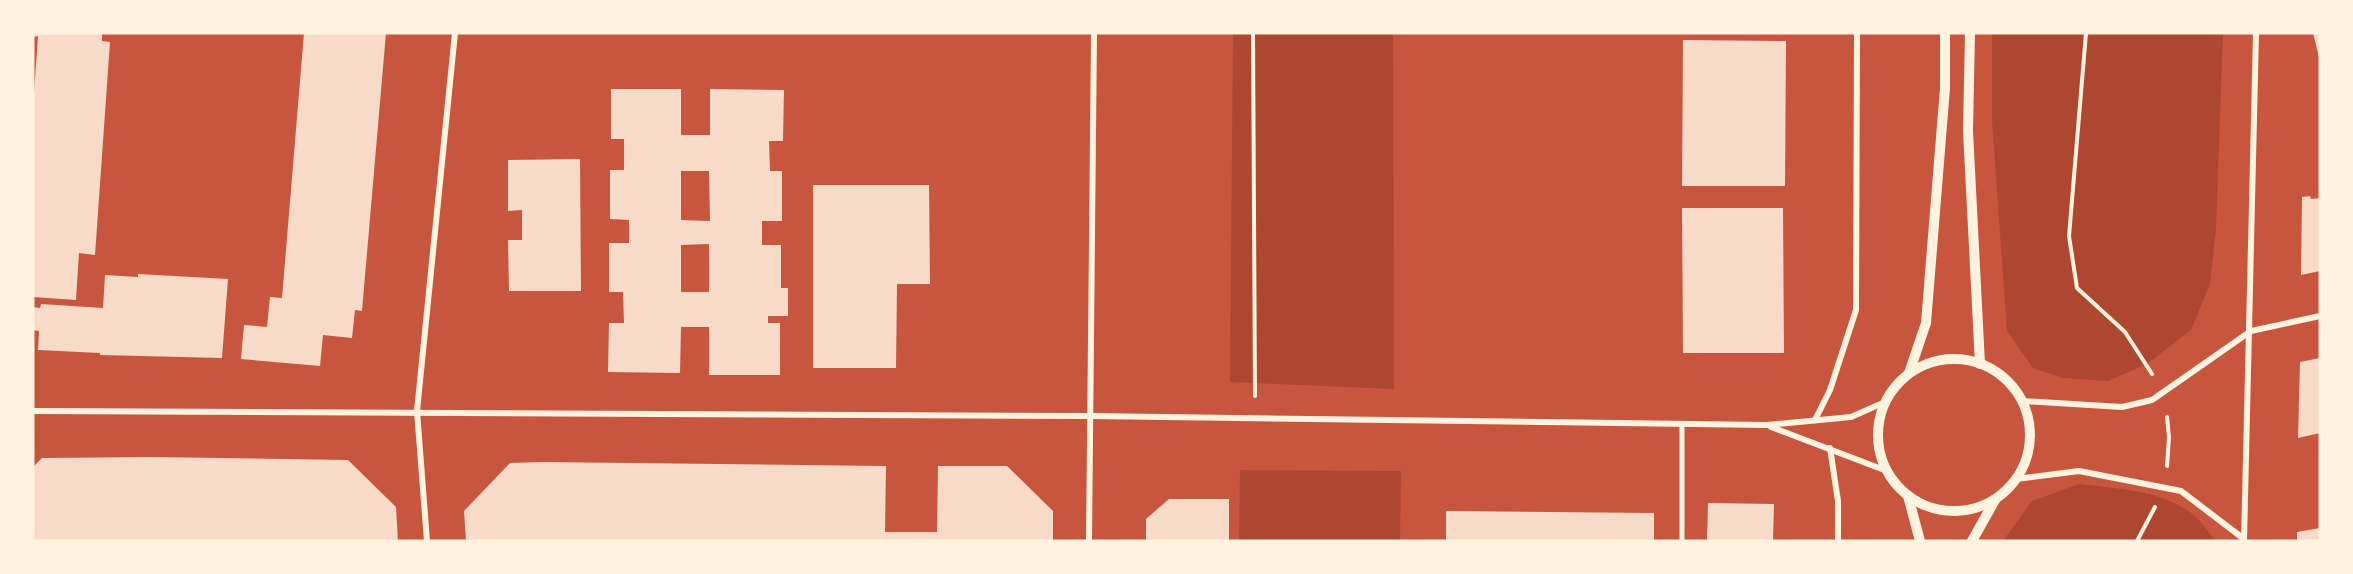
<svg xmlns="http://www.w3.org/2000/svg" width="2353" height="574" font-family="Figtree,sans-serif">
	<style>
		.green { fill: #ae4732 }
		.building { fill: #f7dbc8; fill-rule: evenodd }
		.lines { fill: none; stroke-linecap: round; stroke-linejoin: round }
		.path { stroke: #fff3e0; stroke-width: 4 }
		.pedestrian { stroke: #fff3e0; stroke-width: 5 }
		.minor { stroke: #fff3e0; stroke-width: 6 }
		.tertiary { stroke: #fff3e0; stroke-width: 10 }
	</style>
	<rect width="100%" height="100%" fill="#c8553d"/>
	<!-- green -->
	<g class="green">
		<path d="M1233,33H1393L1394,389L1230,382Z"/>
		<path d="M1992,33H2223L2216,229L2210,284L2191,330L2147,364L2108,381L2063,378L2033,368L2007,331L1992,120Z"/>
		<path d="M1240,470L1401,471L1400,541H1239Z"/>
		<path d="M2079,484C2118,489 2168,490 2198,519C2204,525 2210,534 2215,541H2003L2032,501Z"/>
	</g>
	<!-- building -->
	<g class="building">
		<path d="M34,33H102V41L110,42L95,255L79,253L76,300L33,297V108L38,36L34,37Z"/>
		<path d="M304,33H386L362,311L355,310L352,338L323,335L320,366L241,359L244,325L267,327L270,297L282,298Z"/>
		<path d="M2313,33H2320V57H2319Z"/>
		<path d="M1683,40L1786,41L1785,186H1682Z"/>
		<path d="M611,89H681V135H710V89L784,90L783,141H769L770,171H782V221H762V245H781V288H788V316H768V323H780V375H709V327H681L680,373L608,372L609,323H624L623,292H609V243H629V220L610,219V170H624V139H611ZM681,171H709L710,221L681,220ZM709,244V292H681V245Z"/>
		<path d="M580,159L581,291H509L508,240H522V210L508,211V160Z"/>
		<path d="M813,185H929L930,284H897L896,368H813Z"/>
		<path d="M2310,196L2311,199L2320,198V271L2301,275L2302,197Z"/>
		<path d="M1682,208H1783L1784,353H1683Z"/>
		<path d="M138,274L228,279L222,358L100,355V353L38,350L39,331L33,330V307L40,308L41,304L103,308L105,275L138,277Z"/>
		<path d="M2320,358V433L2298,438L2300,362Z"/>
		<path d="M151,457L348,460L396,507L398,541H33V467L42,458Z"/>
		<path d="M542,462L886,466L885,532H937L938,466H1007L1053,511V541H466L464,511L510,463Z"/>
		<path d="M1169,499H1229V541H1146V519Z"/>
		<path d="M1708,503L1774,504L1773,541H1707Z"/>
		<path d="M1446,511L1654,513V541H1446Z"/>
		<path d="M2320,528V541H2297V532Z"/>
	</g>
	<g class="lines">
		<!-- path -->
		<g class="path">
			<path d="M1253,33L1255,396"/>
			<path d="M2086,33L2069,236L2077,288L2125,332L2152,374"/>
			<path d="M2167,417L2169,437L2167,466"/>
			<path d="M2137,541L2155,507"/>
		</g>
		<!-- pedestrian -->
		<path class="pedestrian" d="M1682,424V541"/>
		<!-- minor -->
		<g class="minor">
			<path d="M2022,401L2122,407L2152,400L2251,331L2320,316"/>
			<path d="M33,411L1091,416L1767,425L1851,417L1885,402"/>
			<path d="M1815,420L1830,390L1856,310L1857,33"/>
			<path d="M1771,427L1887,471"/>
			<path d="M1830,448L1838,501V541"/>
			<path d="M2016,479L2079,471L2181,491L2244,539"/>
			<path d="M427,541L417,411L455,33"/>
			<path d="M1089,541L1094,33"/>
			<path d="M2244,541L2256,33"/>
		</g>
		<!-- tertiary -->
		<g class="tertiary">
			<path d="M1970,33L1968,131L1980,364"/>
			<circle cx="1954" cy="435" r="76"/>
			<path d="M1909,373L1926,323L1945,88V33"/>
			<path d="M1908,496L1920,541"/>
			<path d="M1972,541L1995,500"/>
		</g>
	</g>
	<!-- border -->
	<rect width="2353" height="574" fill="none" stroke="#fff3e0" stroke-width="69"/>
</svg>
